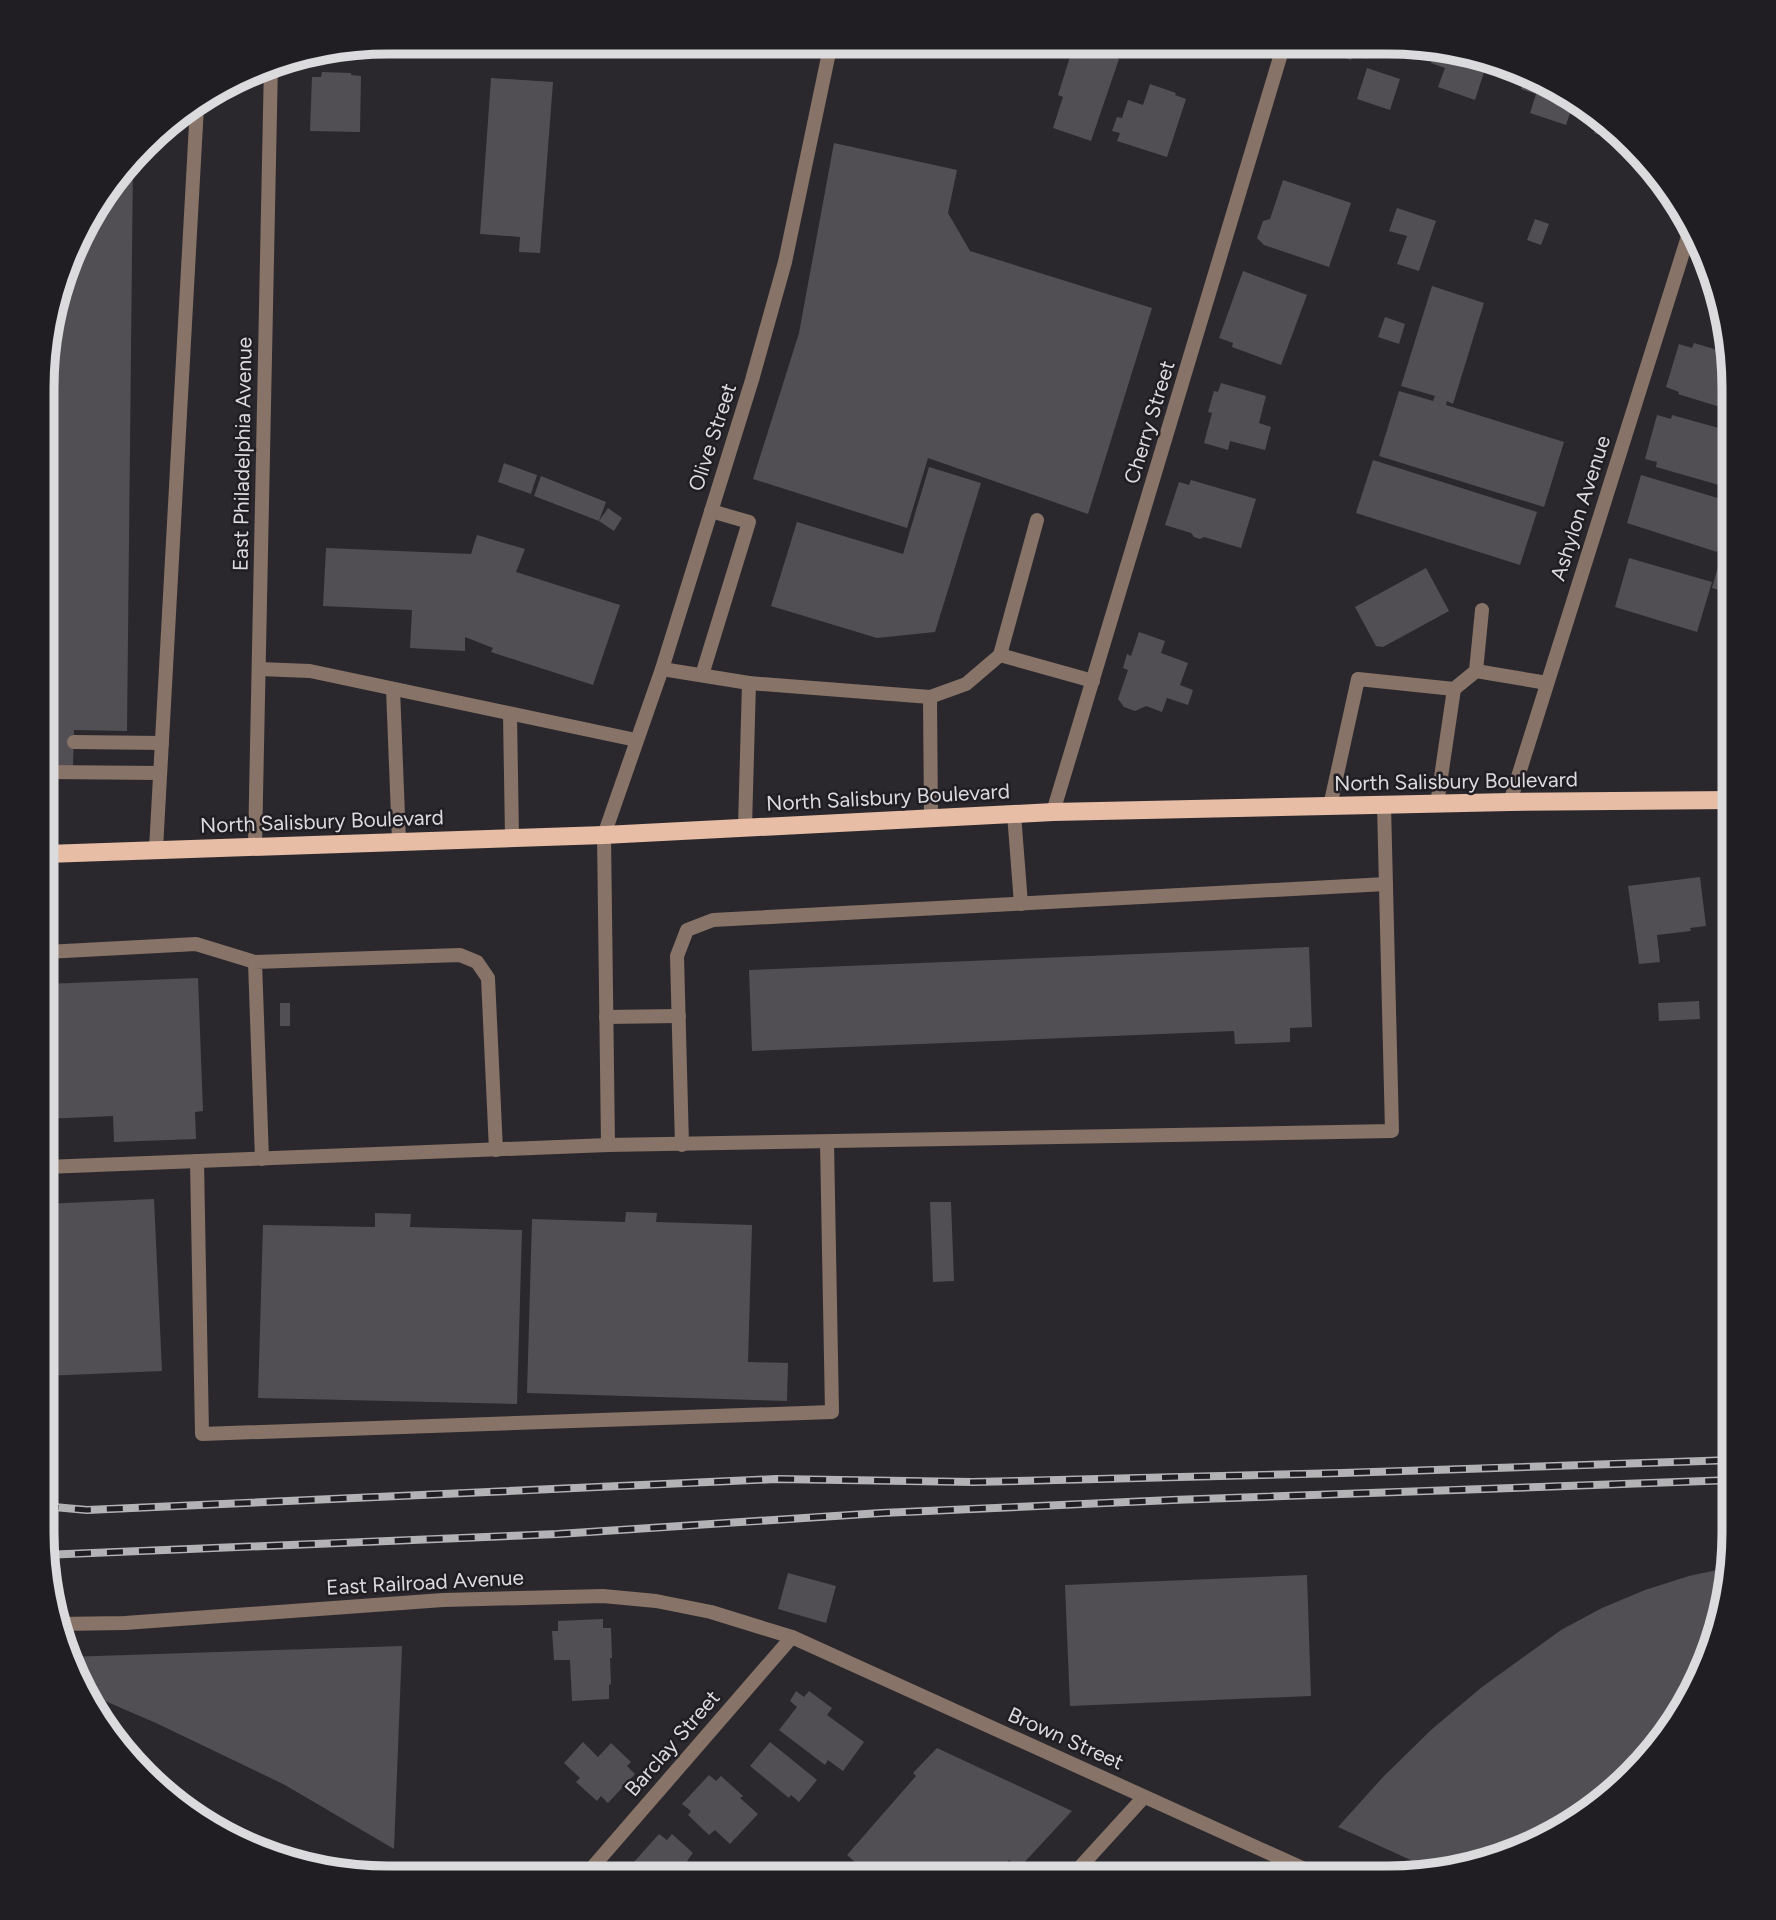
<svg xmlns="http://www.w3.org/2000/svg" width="1776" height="1920" font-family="Figtree,sans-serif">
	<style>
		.building { fill: #514f54 }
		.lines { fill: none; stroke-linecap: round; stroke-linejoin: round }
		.lane { stroke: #877367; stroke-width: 14 }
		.street { stroke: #877367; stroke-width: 14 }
		.primary { stroke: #e7bda5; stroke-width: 18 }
		.rail-casing { stroke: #b3b2b5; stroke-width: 8 }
		.rail { stroke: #211e23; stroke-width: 5; stroke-dasharray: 16; stroke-linecap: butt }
		.labels { text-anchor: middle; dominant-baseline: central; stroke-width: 5; stroke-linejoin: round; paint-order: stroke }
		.street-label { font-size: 21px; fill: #dbdadd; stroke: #211e23 }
		.rim { fill: none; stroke: #dbdadd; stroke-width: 9 }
	</style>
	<rect width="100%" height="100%" fill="#2a282d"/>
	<!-- building -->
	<g class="building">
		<path d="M1074,44L1119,59L1091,141L1053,128L1063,97L1058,95Z"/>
		<path d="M1326,45H1372L1367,59L1353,54L1351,60L1339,56L1341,50Z"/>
		<path d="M1436,46L1487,63L1475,100L1438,87L1445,68L1431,63Z"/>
		<path d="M1367,68L1400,79L1390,110L1357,99Z"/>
		<path d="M322,72L351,73V75L361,76L360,132L310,131L312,77H321Z"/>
		<path d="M1525,76L1561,89L1575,99L1566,125L1530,113L1536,94L1521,89Z"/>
		<path d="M491,78L553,82L540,253L519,252L520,237L480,234Z"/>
		<path d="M1150,84L1176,93L1175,95L1186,99L1167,157L1117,141L1120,133L1112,131L1117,117L1122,118L1128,100L1143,105Z"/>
		<path d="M1599,117L1632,143L1635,146L1594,133Z"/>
		<path d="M834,143L957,170L948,213L970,251L1152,308L1088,514L928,458L907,528L753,479L799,333Z"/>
		<path d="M133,160L127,731L74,730L73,766H46L49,321L89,215Z"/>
		<path d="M1283,180L1351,203L1329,267L1264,245L1257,238L1263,221L1270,219Z"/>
		<path d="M1397,208L1436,221L1419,271L1397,264L1407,236L1389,231Z"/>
		<path d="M1535,219L1549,224L1541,245L1527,240Z"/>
		<path d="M1243,271L1307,295L1281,365L1232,347L1233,343L1219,338Z"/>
		<path d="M1432,286L1484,303L1453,404L1447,401L1446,405L1564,442L1544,507L1379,456L1399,391L1433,401L1435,396L1401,386Z"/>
		<path d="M1385,317L1405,324L1399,344L1378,337Z"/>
		<path d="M1694,343L1731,354L1733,366V411L1678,394L1679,392L1666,387L1679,344L1692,348Z"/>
		<path d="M1221,383L1266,396L1259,423L1271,427L1265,450L1230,441L1228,450L1204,443L1212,413L1208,412L1214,391L1218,392Z"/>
		<path d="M1657,415L1671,419L1672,415L1733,432V461L1726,487L1656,467L1657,462L1645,459Z"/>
		<path d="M1373,460L1537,512L1520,565L1356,513Z"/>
		<path d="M504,463L537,475L531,494L498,482Z"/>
		<path d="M929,467L981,483L935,632L877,638L771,606L797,522L903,554Z"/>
		<path d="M1641,475L1731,502L1717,552L1627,523Z"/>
		<path d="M541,476L606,502L599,521L534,496Z"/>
		<path d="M1191,480L1256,499L1241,548L1204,537L1200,539L1194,537L1191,533L1165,525L1179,482L1189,485Z"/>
		<path d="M608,508L622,518L614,531L599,521Z"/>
		<path d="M1728,531L1733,533V594L1712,588Z"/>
		<path d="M477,535L525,549L516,572L620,605L593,685L491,652L493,648L465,637V651L410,648L412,610L323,606L326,548L471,554Z"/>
		<path d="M1629,558L1712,582L1697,632L1615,607Z"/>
		<path d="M1426,568L1449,611L1383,647L1376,646L1355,607Z"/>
		<path d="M1139,632L1165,641L1161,653L1188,663L1180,685L1193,690L1188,705L1167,698L1162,712L1146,706L1135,711L1124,707L1118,699L1128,670L1123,668L1127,654L1131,656Z"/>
		<path d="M1700,877L1706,926L1690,928L1691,931L1657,935L1660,962L1639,964L1628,886Z"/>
		<path d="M1309,947L1312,1027L1290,1028V1042L1235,1044L1234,1031L752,1051L749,970Z"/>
		<path d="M198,978L203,1111L195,1112L196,1139L114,1142L113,1116L45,1119V984Z"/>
		<path d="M1699,1001L1700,1019L1659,1021L1658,1003Z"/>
		<rect x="280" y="1003" width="10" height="23"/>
		<path d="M154,1199L162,1371L44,1376V1204Z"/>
		<path d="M930,1202H951L954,1281L933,1282Z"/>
		<path d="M626,1212L657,1213L656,1222L752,1225L748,1362L788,1363L787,1401L527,1393L532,1219L625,1222Z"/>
		<path d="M375,1213L411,1214L410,1227L522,1230L517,1404L258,1398L263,1225L375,1227Z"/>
		<path d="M1731,1567L1722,1622L1688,1705L1648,1761L1581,1820L1499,1860L1437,1872L1338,1827L1383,1777L1431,1730L1482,1687L1561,1630L1602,1608L1645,1590L1689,1576Z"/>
		<path d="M788,1573L836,1586L826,1623L778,1609Z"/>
		<path d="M1307,1575L1311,1696L1070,1706L1065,1585Z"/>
		<path d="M603,1619V1628H611L612,1658H610L611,1684L609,1685V1699L572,1701L570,1660H554L552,1631H558V1621Z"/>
		<path d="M402,1646L394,1849L285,1785L156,1723L84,1692L67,1657Z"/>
		<path d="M796,1691L804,1697L809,1691L832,1708L827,1715L864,1742L843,1771L828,1760L825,1765L779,1730L797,1707L790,1701Z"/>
		<path d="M583,1742L598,1757L611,1743L631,1762L627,1766L635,1774L608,1803L601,1796L597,1801L576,1782L580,1778L564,1763Z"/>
		<path d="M770,1742L817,1780L799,1802L791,1795L789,1798L750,1766Z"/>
		<path d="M937,1748L1072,1811L1019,1868L1009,1860L994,1877H872L847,1855L916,1776L913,1773Z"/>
		<path d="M709,1775L716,1781L721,1776L743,1796L740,1798L758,1814L730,1844L715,1830L709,1835L688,1815L691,1811L682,1804Z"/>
		<path d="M659,1834L667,1840L672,1834L693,1853L687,1861L703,1875L701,1877H644L639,1873L642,1870L634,1862Z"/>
	</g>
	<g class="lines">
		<!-- lane -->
		<g class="lane">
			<path d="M1037,520L1000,655L1093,681"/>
			<path d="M259,669L310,671L636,740"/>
			<path d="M662,669L749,683L930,697L966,684L1000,655"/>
			<path d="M1476,671L1547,683"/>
			<path d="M702,675L749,522L711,511"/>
			<path d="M393,689L399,841"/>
			<path d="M930,697L931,818"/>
			<path d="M510,714L512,837"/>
			<path d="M74,742L162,743"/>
			<path d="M46,772L160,773"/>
			<path d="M1437,804L1454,689"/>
			<path d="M1330,806L1358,679L1454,689L1476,671L1482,610"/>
			<path d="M1014,814L1021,904"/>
			<path d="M745,827L749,683"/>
			<path d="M604,835L608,1145L1392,1131L1384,805"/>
			<path d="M156,849L197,106"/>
			<path d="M46,952L196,944L255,962"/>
			<path d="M606,1017L679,1016"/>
			<path d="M682,1145L677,956L687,930L713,920L1386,884"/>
			<path d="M262,1159L255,962L460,955L477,962L488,978L496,1150"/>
			<path d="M197,1161L202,1434L832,1412L827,1142"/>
			<path d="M45,1167L608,1145"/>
		</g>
		<!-- street -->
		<g class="street">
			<path d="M1510,802L1691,227"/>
			<path d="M1053,812L1284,44"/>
			<path d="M604,835L662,669L752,380L785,262L831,43"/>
			<path d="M255,845L271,63"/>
			<path d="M57,1624L125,1623L443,1600L603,1596L656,1601L711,1612L792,1637L1322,1877"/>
			<path d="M584,1877L792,1637"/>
			<path d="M1071,1877L1144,1797"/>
		</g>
		<!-- primary -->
		<path class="primary" d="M46,854L604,835L1053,812L1510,802L1733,800"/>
		<defs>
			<g id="rail">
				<path d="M43,1506L87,1510L776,1479L973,1482L1342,1473L1733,1460"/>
				<path d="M43,1555L558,1534L881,1513L1172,1500L1733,1480"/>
			</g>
		</defs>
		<!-- rail casing -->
		<use href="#rail" class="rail-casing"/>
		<!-- rail -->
		<use href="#rail" class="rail"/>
	</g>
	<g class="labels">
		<!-- street labels -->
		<g class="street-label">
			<text transform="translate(1149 422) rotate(-73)">Cherry Street</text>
			<text transform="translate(712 437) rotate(-72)">Olive Street</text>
			<text transform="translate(242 454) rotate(-89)">East Philadelphia Avenue</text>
			<text transform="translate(1580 508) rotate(-72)">Ashylon Avenue</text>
			<text transform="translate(1456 781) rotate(-1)">North Salisbury Boulevard</text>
			<text transform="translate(888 797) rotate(-3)">North Salisbury Boulevard</text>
			<text transform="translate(322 821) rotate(-2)">North Salisbury Boulevard</text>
			<text transform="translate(425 1582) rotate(-3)">East Railroad Avenue</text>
			<text transform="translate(1066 1738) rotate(24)">Brown Street</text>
			<text transform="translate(672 1743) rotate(-49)">Barclay Street</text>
		</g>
	</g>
	<!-- crop -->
	<path d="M0 0H1776V1920H0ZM388 54H1388A334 334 0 0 1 1722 388V1532A334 334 0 0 1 1388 1866H388A334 334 0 0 1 54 1532V388A334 334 0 0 1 388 54Z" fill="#211e23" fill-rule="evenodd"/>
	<path class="rim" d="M388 54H1388A334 334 0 0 1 1722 388V1532A334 334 0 0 1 1388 1866H388A334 334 0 0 1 54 1532V388A334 334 0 0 1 388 54Z"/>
</svg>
